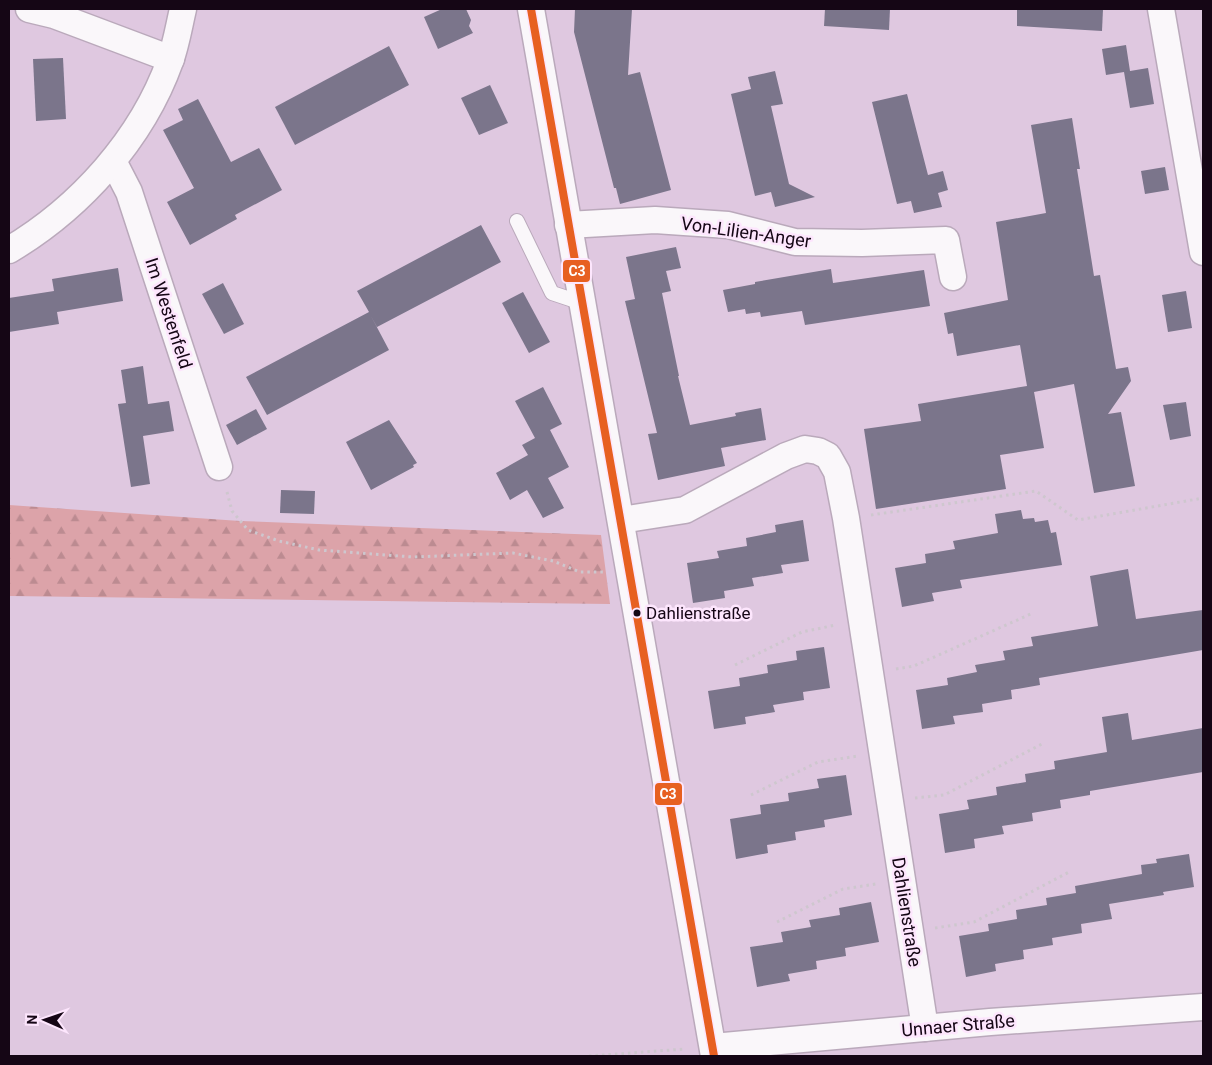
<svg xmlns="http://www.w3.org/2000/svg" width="1212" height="1065" font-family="Roboto,sans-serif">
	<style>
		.forest { fill: url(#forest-firs) }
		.building { fill: #7b758b }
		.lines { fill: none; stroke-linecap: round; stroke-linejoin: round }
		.service-casing { stroke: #baa9bb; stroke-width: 16 }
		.minor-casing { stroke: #baa9bb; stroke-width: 29 }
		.path { stroke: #cec7ce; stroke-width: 3; stroke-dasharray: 2.5 4; stroke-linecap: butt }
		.service { stroke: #faf7fa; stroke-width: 14 }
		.minor { stroke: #faf7fa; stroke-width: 26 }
		.bus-1-casing { stroke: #fde6fd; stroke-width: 11 }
		.bus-1 { stroke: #e76021; stroke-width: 8 }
		.bus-dot { fill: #150615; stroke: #fde6fd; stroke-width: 2 }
		.labels { text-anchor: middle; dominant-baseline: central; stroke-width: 5; stroke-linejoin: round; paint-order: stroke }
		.bus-label { font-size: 17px; fill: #150615; stroke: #fde6fd; text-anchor: start }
		.street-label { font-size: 18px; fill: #150615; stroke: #fde6fd }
		.line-badge { stroke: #fde6fd; stroke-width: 2 }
		.badge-label { font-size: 14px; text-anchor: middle; font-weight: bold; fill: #fff }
	</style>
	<defs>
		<pattern id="forest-firs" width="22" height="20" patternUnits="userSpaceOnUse" patternTransform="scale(1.25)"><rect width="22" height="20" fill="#dca3a9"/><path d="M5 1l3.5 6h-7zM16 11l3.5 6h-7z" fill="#bc8b91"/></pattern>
	</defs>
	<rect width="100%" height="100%" fill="#dfc8e0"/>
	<!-- forest -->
	<path class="forest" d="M9,505L240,521L601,535L610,604L9,596Z"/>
	<!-- building -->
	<g class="building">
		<path d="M442,9H466L471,20L469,26L473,33L438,49L424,17Z"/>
		<path d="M575,9H632L628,75L640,72L671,190L620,204L616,188H614L574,32Z"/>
		<path d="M825,9H890L889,30L824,26Z"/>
		<path d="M1017,9H1103L1102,31L1017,26Z"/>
		<path d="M1126,45L1130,71L1148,68L1154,104L1130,108L1124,72L1106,75L1102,49Z"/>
		<path d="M389,46L409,85L295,145L275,107Z"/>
		<path d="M63,58L66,119L36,121L33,59Z"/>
		<path d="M775,71L783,104L771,106L789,184L815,197L775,207L771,192L755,196L731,94L751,89L748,77Z"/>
		<path d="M490,85L508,123L479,135L461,98Z"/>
		<path d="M907,94L928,175L943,171L948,190L938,193L942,207L914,213L911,201L897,204L872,102Z"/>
		<path d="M198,99L231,162L259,148L282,190L235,215L237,219L190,245L167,202L194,188L163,130L183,120L178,109Z"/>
		<path d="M1072,118L1080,169H1077L1094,276L1100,275L1116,369L1128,367L1131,381L1108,414L1121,412L1135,486L1094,493L1074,384L1034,392L1044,448L1000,455L1006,489L876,509L864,429L921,421L918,404L1027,386L1020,345L957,356L953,333L948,334L944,313L1008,300L996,222L1046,213L1031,125Z"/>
		<path d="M1165,167L1169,190L1145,194L1141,171Z"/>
		<path d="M481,225L501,262L377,327L371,316L389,350L267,415L246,377L369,312L357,291Z"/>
		<path d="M676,247L681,268L666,271L671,291L662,293L679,376H678L690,425L736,416L735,413L761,408L766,440L721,448L725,466L658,480L648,434L657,433L625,301L635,299L626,257Z"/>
		<path d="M118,268L123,301L57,312L59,324L9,332V298L54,291L52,279Z"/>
		<path d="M831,269L833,283L924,270L930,306L805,325L802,311L761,317L760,312L746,314L745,309L728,312L723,290L755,284V282Z"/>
		<path d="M223,283L244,324L224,334L202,294Z"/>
		<path d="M1186,291L1192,328L1168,332L1162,295Z"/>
		<path d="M523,292L550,342L529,353L502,303Z"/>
		<path d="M143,366L148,404L169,401L174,431L143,436L150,484L131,487L118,404L126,403L121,370Z"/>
		<path d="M543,387L562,424L550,430L569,467L548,478L564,508L543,518L527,490L510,500L496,473L528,455L522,445L535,438L515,401Z"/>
		<path d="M1186,402L1191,436L1170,440L1163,405Z"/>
		<path d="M256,409L267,429L237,445L226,425Z"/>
		<path d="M389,420L417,463L413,465L414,467L371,490L346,442Z"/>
		<path d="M281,490L315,491L314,514L280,513Z"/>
		<path d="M1021,510L1023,519L1034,518L1035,522L1048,520L1051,533L1056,532L1062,565L960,580L962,588L932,593L934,601L902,607L895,568L926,563L925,554L955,549L953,541L998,533L995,514Z"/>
		<path d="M803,520L809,561L781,565L783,573L752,578L754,586L724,591L725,598L693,603L687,563L719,558L717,551L747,546L746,538L776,532L775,525Z"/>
		<path d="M1128,569L1136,619L1203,610V650L1039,678L1040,685L1011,690L1012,699L982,704L983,712L953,716L955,724L922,729L916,690L948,685L947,678L977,672L975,665L1005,660L1003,651L1033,646L1031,637L1098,626L1090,576Z"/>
		<path d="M824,647L830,688L803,692L804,700L773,705L775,712L745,717L746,724L714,729L708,691L740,686L739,678L768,673L767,665L797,660L796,651Z"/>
		<path d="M1128,713L1132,740L1203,728V772L1090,791V795L1060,800L1061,808L1032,813L1033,821L1002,826L1004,834L974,839L975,848L945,853L939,814L969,809L967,800L997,795L996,787L1026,782L1025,774L1055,769L1054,761L1107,752L1102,717Z"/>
		<path d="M846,775L852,815L824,820L825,827L795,832L796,840L767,845L768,853L736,859L730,819L761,814L760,805L789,801L788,793L819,788L817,779Z"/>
		<path d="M1189,854L1194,887L1163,892L1164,895L1109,904L1112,919L1081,924L1082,933L1052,938L1053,945L1023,950L1024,959L995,964L996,971L966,977L959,936L989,931L988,924L1017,919L1016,910L1047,905L1046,898L1076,893L1075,886L1142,874L1141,865L1157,863L1156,859Z"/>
		<path d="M871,902L879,942L845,948L846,956L816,961L817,969L788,974L790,981L757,987L750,947L783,942L781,932L811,927L809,920L840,915L839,908Z"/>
	</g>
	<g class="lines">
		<defs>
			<path id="service" d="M517,221L552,293L582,303"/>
			<g id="minor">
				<path d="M29,9L54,15L171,59"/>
				<path d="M531,9L714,1056"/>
				<path d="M1161,9L1203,252"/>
				<path d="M113,161L129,192L219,467"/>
				<path d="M568,225L655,220L728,225L795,242L862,243L946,240L953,277"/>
				<path d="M9,250C80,208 142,139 170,61C176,45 179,26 183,9"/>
				<path d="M621,520L685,510L786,456L805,449L818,451L828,456L837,472L846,518L925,1028"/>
				<path d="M713,1047L990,1022L1203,1007"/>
			</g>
		</defs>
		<!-- service casing -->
		<use href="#service" class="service-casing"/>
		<!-- minor casing -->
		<use href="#minor" class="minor-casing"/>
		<!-- path -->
		<g class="path">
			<path d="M227,492L232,511L248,530L279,541L319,550L413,557L513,553L553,561L580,572H604"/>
			<path d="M871,515L1036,491L1078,520L1203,498"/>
			<path d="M735,665L802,632L836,625"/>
			<path d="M896,669L914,666L1033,613"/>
			<path d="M751,795L818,762L858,756"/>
			<path d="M915,798L944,795L1042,744"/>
			<path d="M777,922L843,889L876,884"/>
			<path d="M935,928L974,922L1071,871"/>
			<path d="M589,1056L685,1049"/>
		</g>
		<!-- service -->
		<use href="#service" class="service"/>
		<!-- minor -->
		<use href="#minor" class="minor"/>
		<defs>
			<path id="bus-1" d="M531,9L714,1056"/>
		</defs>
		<!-- bus-1 casing -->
		<use href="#bus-1" class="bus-1-casing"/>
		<!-- bus-1 -->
		<use href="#bus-1" class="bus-1"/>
	</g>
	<!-- markers -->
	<circle class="bus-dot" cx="637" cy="613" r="4.5"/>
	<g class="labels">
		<!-- bus labels -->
		<g class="bus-label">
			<text x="646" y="613">Dahlienstraße</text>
		</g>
		<!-- street labels -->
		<g class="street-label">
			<text transform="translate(746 232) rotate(8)">Von-Lilien-Anger</text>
			<text transform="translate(169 313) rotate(72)">Im Westenfeld</text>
			<text transform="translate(907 912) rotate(81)">Dahlienstraße</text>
			<text transform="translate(958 1025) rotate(-5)">Unnaer Straße</text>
		</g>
	</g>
	<g class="line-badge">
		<rect x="562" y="259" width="29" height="24" rx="5" fill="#e76021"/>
		<rect x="654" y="782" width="29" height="24" rx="5" fill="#e76021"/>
	</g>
	<g class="badge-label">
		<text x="577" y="276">C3</text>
		<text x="668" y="799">C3</text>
	</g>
	<!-- border -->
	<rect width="1212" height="1065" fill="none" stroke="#150615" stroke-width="20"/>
	<!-- north arrow -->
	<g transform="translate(45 1020) rotate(272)" stroke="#fde6fd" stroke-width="4" paint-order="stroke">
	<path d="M0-4L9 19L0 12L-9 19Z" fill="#150615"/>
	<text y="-8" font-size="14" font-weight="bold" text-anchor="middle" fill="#150615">N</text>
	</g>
</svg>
